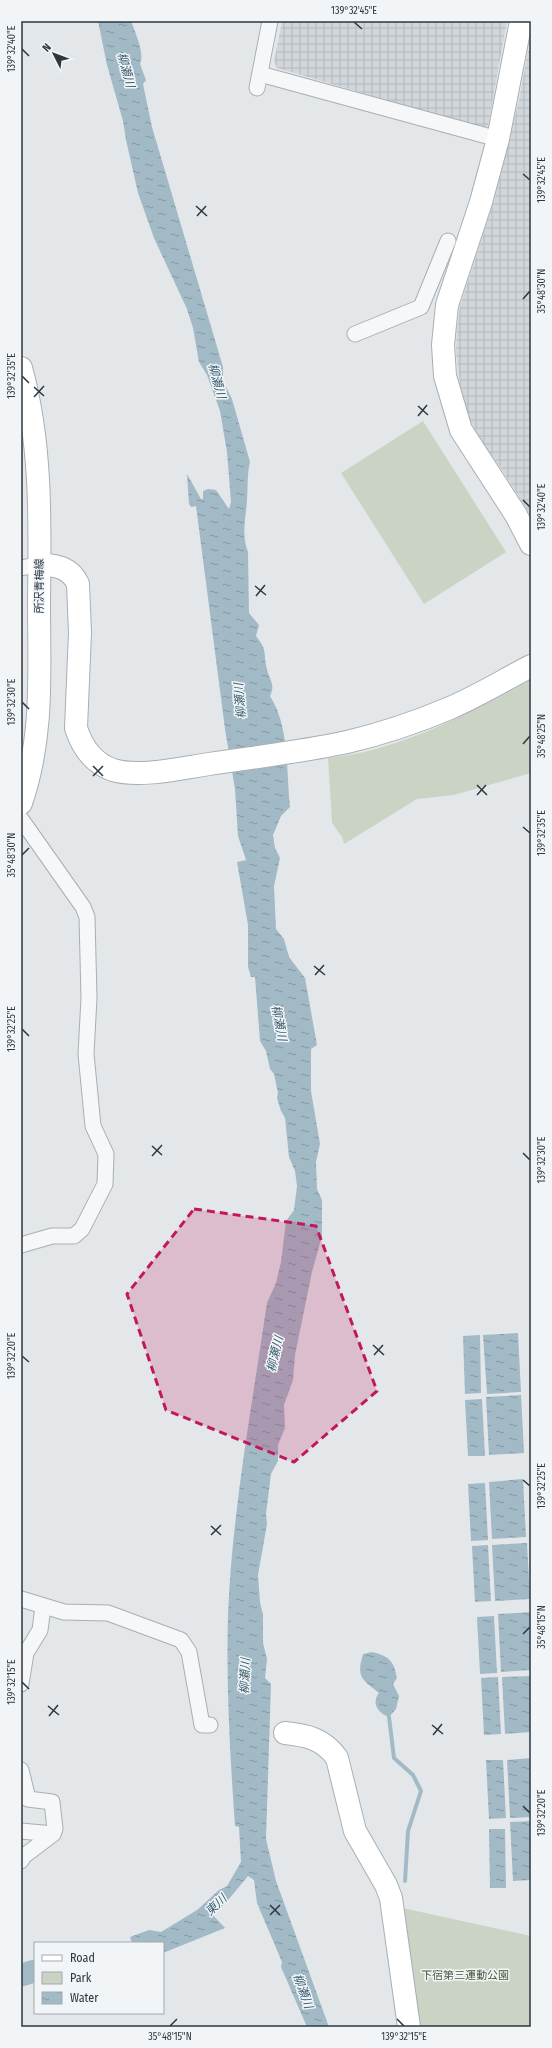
<svg xmlns="http://www.w3.org/2000/svg" width="552" height="2048" font-family="'Fira Sans Condensed','Noto Sans JP',sans-serif">
	<style>
		.industrial { fill: url(#industrial-grid) }
		.park { fill: #cbd3c5 }
		.water { fill: url(#water-ripples) }
		.lines { fill: none; stroke-linecap: round; stroke-linejoin: round }
		.stream { stroke: #a2bac6; stroke-width: 4 }
		.river { stroke: #a2bac6; stroke-width: 23 }
		.street-casing { stroke: #a8afb4; stroke-width: 17 }
		.secondary-casing { stroke: #a8afb4; stroke-width: 24 }
		.street { stroke: #f5f7f8; stroke-width: 15 }
		.secondary { stroke: #fff; stroke-width: 22 }
		.marked { fill: #c2185b; fill-opacity: 0.2; stroke: #c2185b; stroke-width: 3; stroke-dasharray: 8 5; stroke-linejoin: round }
		.ticks { fill: none; stroke: #2c3740; stroke-width: 1.5 }
		.labels { text-anchor: middle; dominant-baseline: central; stroke-width: 3; stroke-linejoin: round; paint-order: stroke }
		.street-label { font-size: 11px; fill: #2c3740; stroke: #f2f5f7 }
		.park-label { font-size: 11px; fill: #475a3b; stroke: #f2f5f7 }
		.water-label { font-size: 12px; font-style: italic; fill: #3a5d70; stroke: #f2f5f7 }
		.neatline { fill: none; stroke: #2c3740; stroke-width: 1.5 }
		.ticks-label { font-size: 10px; text-anchor: middle; fill: #2c3740 }
	</style>
	<defs>
		<pattern id="industrial-grid" width="8" height="8" patternUnits="userSpaceOnUse"><rect width="8" height="8" fill="#d1d6db"/><path d="M0 4h8M4 0v8" fill="none" stroke="#b4b8bd"/></pattern>
		<pattern id="water-ripples" width="26" height="14" patternUnits="userSpaceOnUse"><rect width="26" height="14" fill="#a2bac6"/><path d="M2 4q2-2 4 0t4 0M15 11q2-2 4 0t4 0" fill="none" stroke="#8498a2"/></pattern>
	</defs>
	<rect width="100%" height="100%" fill="#e3e7ea"/>
	<!-- industrial -->
	<g class="industrial">
		<path d="M282,21H507L488,126L483,128L277,68L274,62Z"/>
		<path d="M531,49V516L504,473L481,440L470,420L462,399L456,352L457,330L460,306L495,198L519,100L528,51Z"/>
	</g>
	<!-- park -->
	<g class="park">
		<path d="M423,421L506,552L424,604L341,473Z"/>
		<path d="M531,680V773L454,795L417,799L344,844L342,837L332,823L328,758C401,750 467,714 531,680Z"/>
		<path d="M403,1908L531,1936V2027H419Z"/>
	</g>
	<!-- water -->
	<g class="water">
		<path d="M98,21H131C135,32 145,53 140,64L146,80L143,84L152,127L223,367V381L232,399L250,462C247,474 248,487 247,500C246,518 241,534 248,552L249,613L259,625L256,636C268,651 263,653 267,669C269,680 276,684 270,696C290,727 286,773 290,807L281,816L273,835L275,848L280,858L274,886L276,929L284,939L289,957L305,978L317,1045L311,1049V1091L320,1144L316,1162L317,1189L322,1200V1236L312,1272L295,1355L293,1380L284,1405L285,1428L278,1445V1461L271,1474L266,1514L267,1524L258,1575L260,1602L263,1615V1643L267,1659L265,1678L271,1684L266,1839L276,1881L329,2027H307L281,1967L282,1962L257,1903L254,1880L248,1876L224,1905L212,1914L225,1928L163,1953V1943H132L130,1937L149,1930L161,1932L197,1910L219,1890L227,1886L241,1862L239,1827L235,1826C230,1756 226,1685 228,1615C232,1512 252,1405 267,1303L276,1283L281,1262L286,1221L294,1210L297,1186L295,1171L289,1157L285,1118L281,1111L277,1098L278,1093L274,1074L270,1069L266,1051L260,1041L255,977H251L248,967V925L237,862L246,860L238,836L235,789L225,729L196,506L191,507L189,504L187,474L201,499H203V491L208,489L216,490L229,509L231,502L227,452L220,411L207,375L199,362L193,328L187,309L154,238L138,193L126,140L123,121L107,65Z"/>
		<path d="M518,1333L521,1392L487,1394L483,1335Z"/>
		<path d="M480,1335L481,1393L465,1394L463,1336Z"/>
		<path d="M521,1395L524,1453L489,1455L486,1397Z"/>
		<path d="M482,1399L485,1456H468L465,1400Z"/>
		<path d="M523,1479L526,1537L492,1539L489,1482Z"/>
		<path d="M485,1483L488,1540L471,1541L468,1484Z"/>
		<path d="M527,1543L530,1599L495,1601L492,1545Z"/>
		<path d="M488,1545L491,1601L475,1602L472,1546Z"/>
		<path d="M531,1612V1670L501,1672L498,1614Z"/>
		<path d="M494,1616L497,1673L480,1674L477,1617Z"/>
		<path d="M372,1652C389,1656 394,1661 397,1678L393,1684L399,1696L396,1709L389,1717C378,1713 371,1703 379,1693C362,1679 356,1678 363,1654Z"/>
		<path d="M531,1676V1732L505,1734L502,1677Z"/>
		<path d="M498,1677L501,1734L484,1735L481,1678Z"/>
		<path d="M531,1758V1817L510,1818L507,1760Z"/>
		<path d="M486,1760H503L506,1818L489,1819Z"/>
		<path d="M531,1821V1880L513,1881L510,1822Z"/>
		<path d="M489,1829H505L506,1888H490Z"/>
	</g>
	<g class="lines">
		<!-- stream -->
		<path class="stream" d="M389,1717L394,1758L413,1775L421,1791L408,1831L405,1881"/>
		<!-- river -->
		<path class="river" d="M21,1975L35,1971"/>
		<defs>
			<g id="street">
				<path d="M260,74L498,139"/>
				<path d="M257,88L270,21"/>
				<path d="M355,334L421,307L448,241"/>
				<path d="M21,568L40,564"/>
				<path d="M21,819L83,907L87,917L89,998L86,1054L93,1126L106,1154L105,1184L82,1229L74,1236H52L21,1245"/>
				<path d="M21,1599L64,1612L108,1613L181,1640L189,1652L202,1725H210"/>
				<path d="M21,1684L26,1653L40,1630L43,1607"/>
				<path d="M21,1770L28,1799L52,1802L55,1829L53,1834L24,1856L21,1861"/>
				<path d="M21,1831L53,1834"/>
			</g>
			<g id="secondary">
				<path d="M521,21L498,139L481,202L447,305L443,345L445,376L461,430L516,515L531,544"/>
				<path d="M21,368C42,444 40,524 39,602C39,672 44,736 21,803"/>
				<path d="M40,564C57,566 70,567 78,584L80,633L76,728C82,747 93,763 113,770C139,778 182,768 209,764C255,757 301,752 347,742C381,734 417,722 450,708C478,696 504,680 531,666"/>
				<path d="M285,1733C306,1735 324,1739 337,1758L355,1831L386,1885L391,1898L409,2027"/>
			</g>
		</defs>
		<!-- street casing -->
		<use href="#street" class="street-casing"/>
		<!-- secondary casing -->
		<use href="#secondary" class="secondary-casing"/>
		<!-- street -->
		<use href="#street" class="street"/>
		<!-- secondary -->
		<use href="#secondary" class="secondary"/>
	</g>
	<!-- marked area -->
	<path class="marked" d="M194,1209L316,1226L377,1391L294,1462L166,1410L127,1294Z"/>
	<!-- ticks -->
	<path class="ticks" d="M354,22L362,29M22,49L29,56M523,174L530,180M196,206L207,216M197,216L206,206M523,299L530,291M22,376L29,383M34,387L44,396M34,397L44,386M418,406L428,415M418,416L427,405M523,500L530,507M255,586L266,595M256,596L265,585M22,702L29,709M523,744L530,736M93,766L103,776M93,776L103,766M477,785L487,795M477,795L486,785M523,827L530,833M22,855L29,848M314,966L325,975M315,975L324,965M22,1029L29,1036M152,1146L162,1155M523,1153L530,1160M152,1156L162,1145M373,1345L384,1355M374,1355L383,1345M22,1356L29,1362M523,1480L530,1486M211,1526L221,1535M211,1535L221,1525M523,1634L530,1627M22,1682L29,1689M48,1706L59,1715M49,1716L58,1705M432,1725L443,1734M433,1735L442,1724M523,1806L530,1813M270,1905L280,1915M270,1915L280,1905M397,2019L404,2026M170,2026L177,2019"/>
	<g class="labels">
		<!-- street labels -->
		<g class="street-label">
			<text transform="translate(39 586) rotate(-90)">所沢青梅線</text>
		</g>
		<!-- park labels -->
		<g class="park-label">
			<text x="465" y="1975">下宿第三運動公園</text>
		</g>
		<!-- water labels -->
		<g class="water-label">
			<text transform="translate(126 70) rotate(75)">柳瀬川</text>
			<text transform="translate(217 381) rotate(75)">柳瀬川</text>
			<text transform="translate(240 701) rotate(-95)">柳瀬川</text>
			<text transform="translate(279 1023) rotate(79)">柳瀬川</text>
			<text transform="translate(275 1354) rotate(-77)">柳瀬川</text>
			<text transform="translate(245 1676) rotate(-88)">柳瀬川</text>
			<text transform="translate(216 1905) rotate(-44)">東川</text>
			<text transform="translate(303 1991) rotate(70)">柳瀬川</text>
		</g>
	</g>
	<!-- border -->
	<rect width="552" height="2048" fill="none" stroke="#f2f5f7" stroke-width="44"/>
	<!-- legend -->
	<rect x="34" y="1942" width="130" height="72" fill="#f2f5f7" stroke="#a3a9ae"/>
	<rect x="42" y="1955" width="20" height="6" fill="#ffffff" stroke="#a3a9ae"/>
	<text x="70" y="1962" font-size="12" fill="#2c3740">Road</text>
	<rect x="42" y="1972" width="20" height="12" fill="#cbd3c5" stroke="#a3a9ae"/>
	<text x="70" y="1982" font-size="12" fill="#2c3740">Park</text>
	<rect x="42" y="1992" width="20" height="12" fill="url(#water-ripples)" stroke="#a3a9ae"/>
	<text x="70" y="2002" font-size="12" fill="#2c3740">Water</text>
	<!-- north arrow -->
	<g transform="translate(54 54) rotate(312)" stroke="#f2f5f7" stroke-width="3" paint-order="stroke">
	<path d="M0-3L7 15L0 10L-7 15Z" fill="#2c3740"/>
	<text y="-6" font-size="11" font-weight="bold" text-anchor="middle" fill="#2c3740">N</text>
	</g>
	<rect x="22" y="22" width="508" height="2004" class="neatline"/>
	<g class="ticks-label">
		<text x="354" y="14">139°32'45"E</text>
		<text transform="translate(11 49) rotate(-90)" y="4">139°32'40"E</text>
		<text transform="translate(541 180) rotate(-90)" y="4">139°32'45"E</text>
		<text transform="translate(541 291) rotate(-90)" y="4">35°48'30"N</text>
		<text transform="translate(11 376) rotate(-90)" y="4">139°32'35"E</text>
		<text transform="translate(541 507) rotate(-90)" y="4">139°32'40"E</text>
		<text transform="translate(11 702) rotate(-90)" y="4">139°32'30"E</text>
		<text transform="translate(541 736) rotate(-90)" y="4">35°48'25"N</text>
		<text transform="translate(541 833) rotate(-90)" y="4">139°32'35"E</text>
		<text transform="translate(11 855) rotate(-90)" y="4">35°48'30"N</text>
		<text transform="translate(11 1029) rotate(-90)" y="4">139°32'25"E</text>
		<text transform="translate(541 1160) rotate(-90)" y="4">139°32'30"E</text>
		<text transform="translate(11 1356) rotate(-90)" y="4">139°32'20"E</text>
		<text transform="translate(541 1486) rotate(-90)" y="4">139°32'25"E</text>
		<text transform="translate(541 1627) rotate(-90)" y="4">35°48'15"N</text>
		<text transform="translate(11 1682) rotate(-90)" y="4">139°32'15"E</text>
		<text transform="translate(541 1813) rotate(-90)" y="4">139°32'20"E</text>
		<text x="170" y="2040">35°48'15"N</text>
		<text x="404" y="2040">139°32'15"E</text>
	</g>
</svg>
